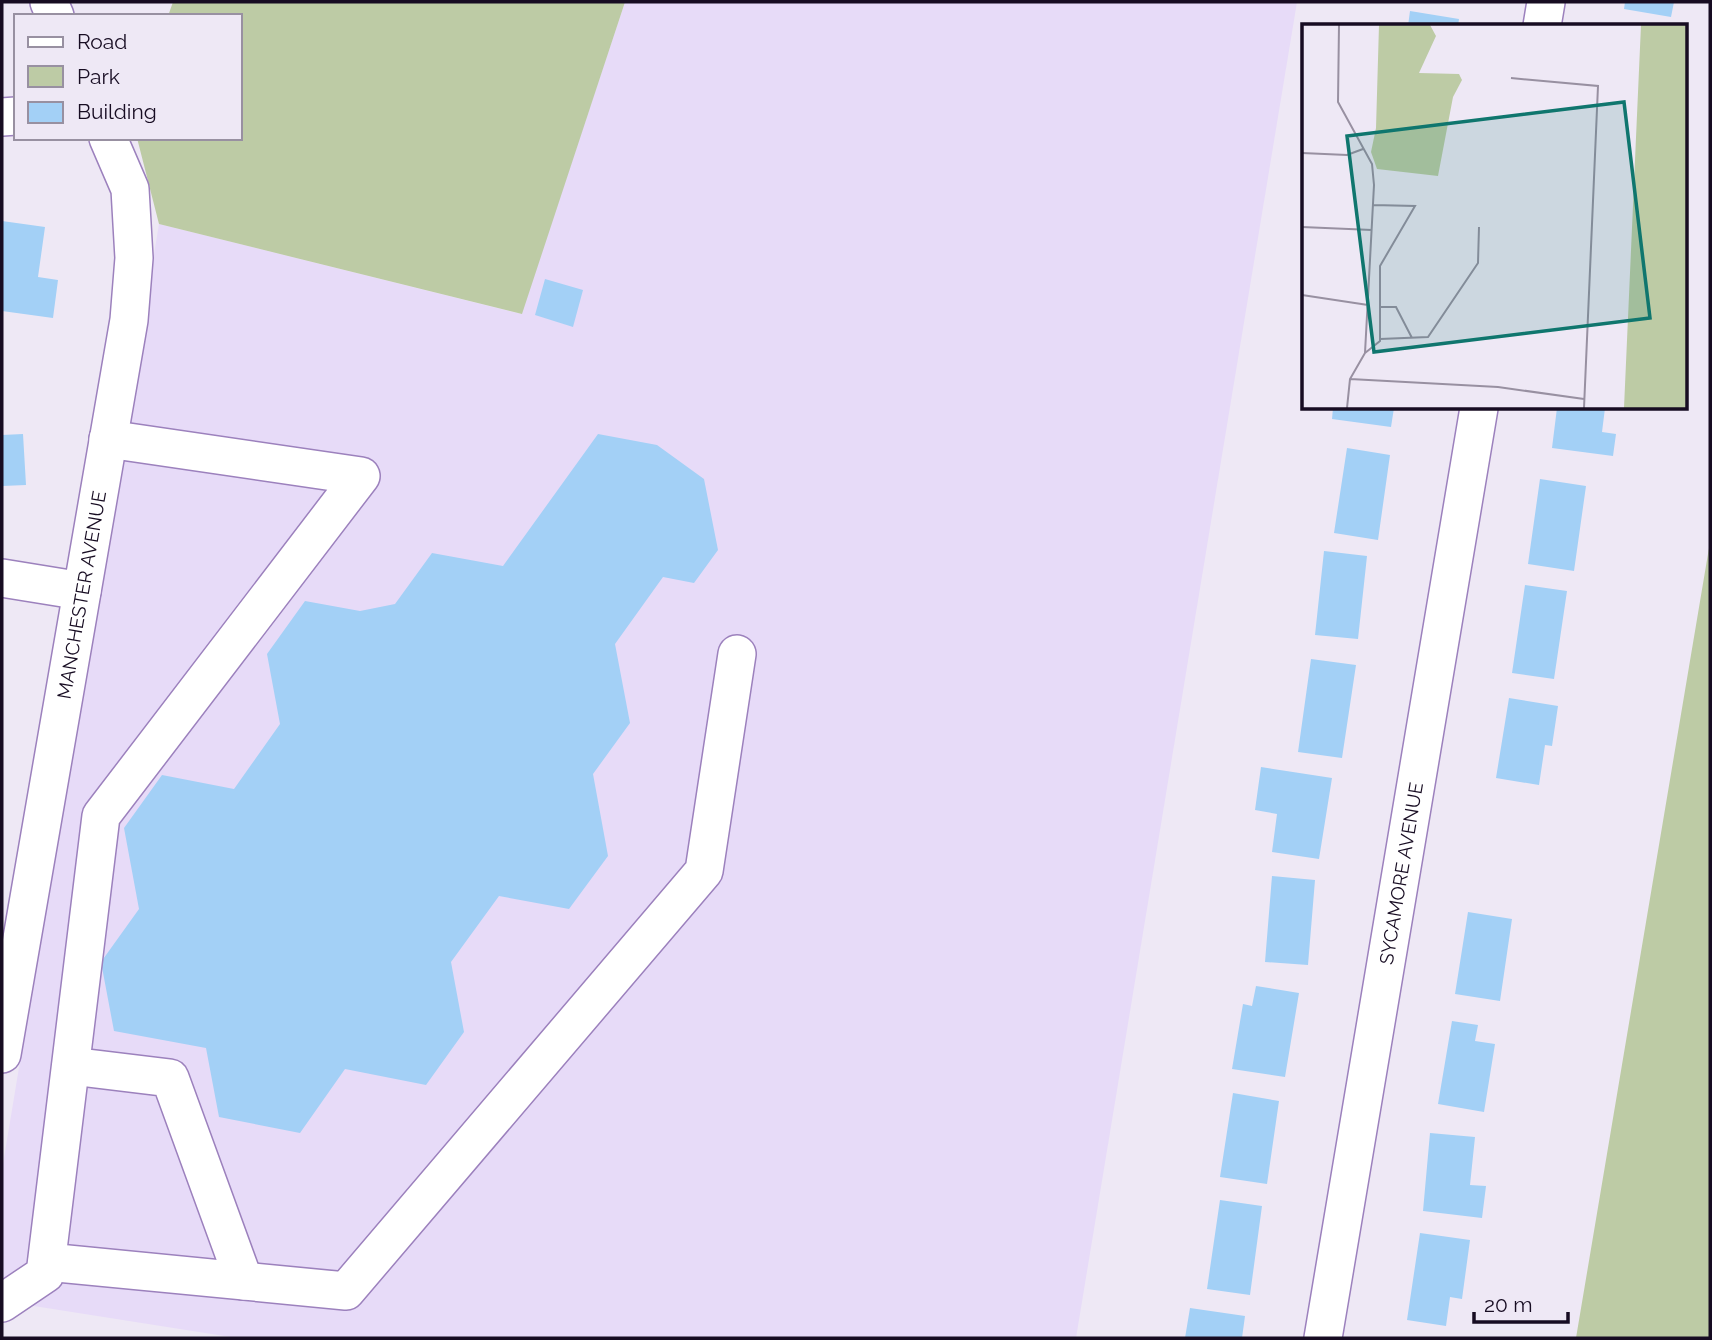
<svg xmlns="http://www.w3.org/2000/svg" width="1712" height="1340" font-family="Raleway,sans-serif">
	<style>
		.built { fill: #e7dbf8 }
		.green { fill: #bdcba5 }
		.building { fill: #a3d0f6 }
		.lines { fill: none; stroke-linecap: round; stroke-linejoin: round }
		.minor-casing { stroke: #9c81bd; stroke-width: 40 }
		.minor { stroke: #fff; stroke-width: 37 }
		.labels { text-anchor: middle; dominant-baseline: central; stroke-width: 7; stroke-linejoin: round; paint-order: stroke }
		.street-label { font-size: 19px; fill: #170c22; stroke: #eee8f5 }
		.inset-road { fill: none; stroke: #9890a1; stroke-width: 2 }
		.view { fill: #0f766e; fill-opacity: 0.15; stroke: #0f766e; stroke-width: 3.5 }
		.inset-edge { fill: none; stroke: #170c22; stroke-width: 3.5 }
	</style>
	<rect width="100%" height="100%" fill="#eee8f5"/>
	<path class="built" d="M 625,2 L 1297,2 L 1076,1338 L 237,1338 L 2,1301 L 2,1170 L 159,224 L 521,314 Z"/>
	<path class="green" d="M 173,2 L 625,2 L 522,314 L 159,224 L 137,138 L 240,138 L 240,16 L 168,16 Z
		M 1710,542 L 1710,1338 L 1576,1338 Z"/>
	<path class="building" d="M 1625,2 L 1674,2 L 1671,17 L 1624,9 Z
		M 1410,11 L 1459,19 L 1458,26 L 1408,26 Z
		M 2,221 L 45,227 L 38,277 L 58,280 L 53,318 L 2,311 Z
		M 545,279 L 583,290 L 573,327 L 535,315 Z
		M 1333,408 L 1394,408 L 1391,427 L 1332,419 Z
		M 1557,408 L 1605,408 L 1602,432 L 1616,434 L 1613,456 L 1552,448 Z
		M 23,434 L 26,485 L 2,486 L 2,435 Z
		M 598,434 L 657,445 L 704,479 L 718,550 L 694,583 L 663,577 L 615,644 L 630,723 L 593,774 L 608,856 L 569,909 L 499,896 L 451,962 L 464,1032 L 426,1085 L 345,1069 L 300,1133 L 219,1117 L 206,1048 L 114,1031 L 101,962 L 139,909 L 124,828 L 162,775 L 234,789 L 280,724 L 267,654 L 305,601 L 360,611 L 395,604 L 432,553 L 503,566 Z
		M 1347,448 L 1390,455 L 1378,540 L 1334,533 Z
		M 1540,479 L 1586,486 L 1574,571 L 1528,564 Z
		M 1324,551 L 1367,556 L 1358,639 L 1315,635 Z
		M 1525,585 L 1567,591 L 1554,679 L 1512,673 Z
		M 1311,659 L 1356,665 L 1342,758 L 1298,752 Z
		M 1509,698 L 1558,706 L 1552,746 L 1545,745 L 1539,785 L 1496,778 Z
		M 1261,767 L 1332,778 L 1319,859 L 1272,852 L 1277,814 L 1255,810 Z
		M 1272,876 L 1315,880 L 1308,965 L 1265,962 Z
		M 1468,912 L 1512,919 L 1500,1001 L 1455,994 Z
		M 1256,986 L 1299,993 L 1285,1077 L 1232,1069 L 1243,1004 L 1252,1006 Z
		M 1452,1021 L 1478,1025 L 1475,1041 L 1495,1044 L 1484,1112 L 1438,1104 Z
		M 1233,1093 L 1279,1101 L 1267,1184 L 1220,1177 Z
		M 1430,1133 L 1475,1137 L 1470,1185 L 1486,1186 L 1482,1218 L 1423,1211 Z
		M 1220,1200 L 1262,1206 L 1250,1295 L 1207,1289 Z
		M 1420,1233 L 1470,1240 L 1462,1299 L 1450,1297 L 1446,1326 L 1407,1320 Z
		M 1190,1308 L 1245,1316 L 1242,1338 L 1185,1338 Z"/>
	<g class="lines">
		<g class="minor-casing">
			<g id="minor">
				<path d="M 49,2 L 55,16"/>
				<path d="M 1542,26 L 1546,2"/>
				<path d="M 2,117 L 16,116"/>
				<path d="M 2,578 L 82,591"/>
				<path id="s1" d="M 2,1054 L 129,320 L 134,258 L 130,189 L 108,138"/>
				<path d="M 71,1066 L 170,1078 L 244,1281"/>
				<path d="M 47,1262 L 346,1291 L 704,871 L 737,654"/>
				<path d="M 2,1303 L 45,1274 L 101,816 L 361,476 L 108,439"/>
				<path id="s2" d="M 1323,1338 L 1479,408"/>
			</g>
		</g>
		<use href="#minor" class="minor"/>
	</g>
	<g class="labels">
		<g class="street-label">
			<text stroke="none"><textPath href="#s1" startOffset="466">MANCHESTER AVENUE</textPath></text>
			<text stroke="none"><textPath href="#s2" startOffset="471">SYCAMORE AVENUE</textPath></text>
		</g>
	</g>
	<g transform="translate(1302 24)">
		<rect width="385" height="385" fill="#eee8f5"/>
		<path d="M 77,1 L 128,1 L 134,12 L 117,49 L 157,50 L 160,56 L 151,73 L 136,152 L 75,145 L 69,128 L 74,104 ZM 339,1 L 385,1 L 385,384 L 322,384 Z" fill="#bdcba5"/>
		<path class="inset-road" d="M 37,1 L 36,78 L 70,140 L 72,161 L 63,329 L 48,355 L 45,384M 209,54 L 296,62 L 282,384M 0,129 L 45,131 L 61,125M 0,203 L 70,206M 0,271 L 66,281M 78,283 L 94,283 L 110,314M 78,315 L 126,313 L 176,239 L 177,203M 63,329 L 78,317 L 78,242 L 113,182 L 71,181M 48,355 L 196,363 L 282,375"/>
		<path class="view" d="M 322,78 L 348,294 L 72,328 L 45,112 Z"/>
		<rect width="385" height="385" class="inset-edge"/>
	</g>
	<rect width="1712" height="1340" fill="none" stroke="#170c22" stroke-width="7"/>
	<rect x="14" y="14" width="228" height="126" fill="#eee8f5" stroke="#9890a1" stroke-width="2"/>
	<rect x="28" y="37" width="35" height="10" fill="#ffffff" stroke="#9890a1" stroke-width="2"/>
	<text x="77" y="49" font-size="21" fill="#170c22">Road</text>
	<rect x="28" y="66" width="35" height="21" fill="#bdcba5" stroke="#9890a1" stroke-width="2"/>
	<text x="77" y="84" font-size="21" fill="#170c22">Park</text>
	<rect x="28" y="102" width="35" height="21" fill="#a3d0f6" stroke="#9890a1" stroke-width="2"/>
	<text x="77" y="119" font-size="21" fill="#170c22">Building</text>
	<path d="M1474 1312v10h94v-10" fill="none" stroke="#170c22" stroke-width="3.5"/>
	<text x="1484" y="1312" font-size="21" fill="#170c22" stroke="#eee8f5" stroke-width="5" paint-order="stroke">20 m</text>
</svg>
